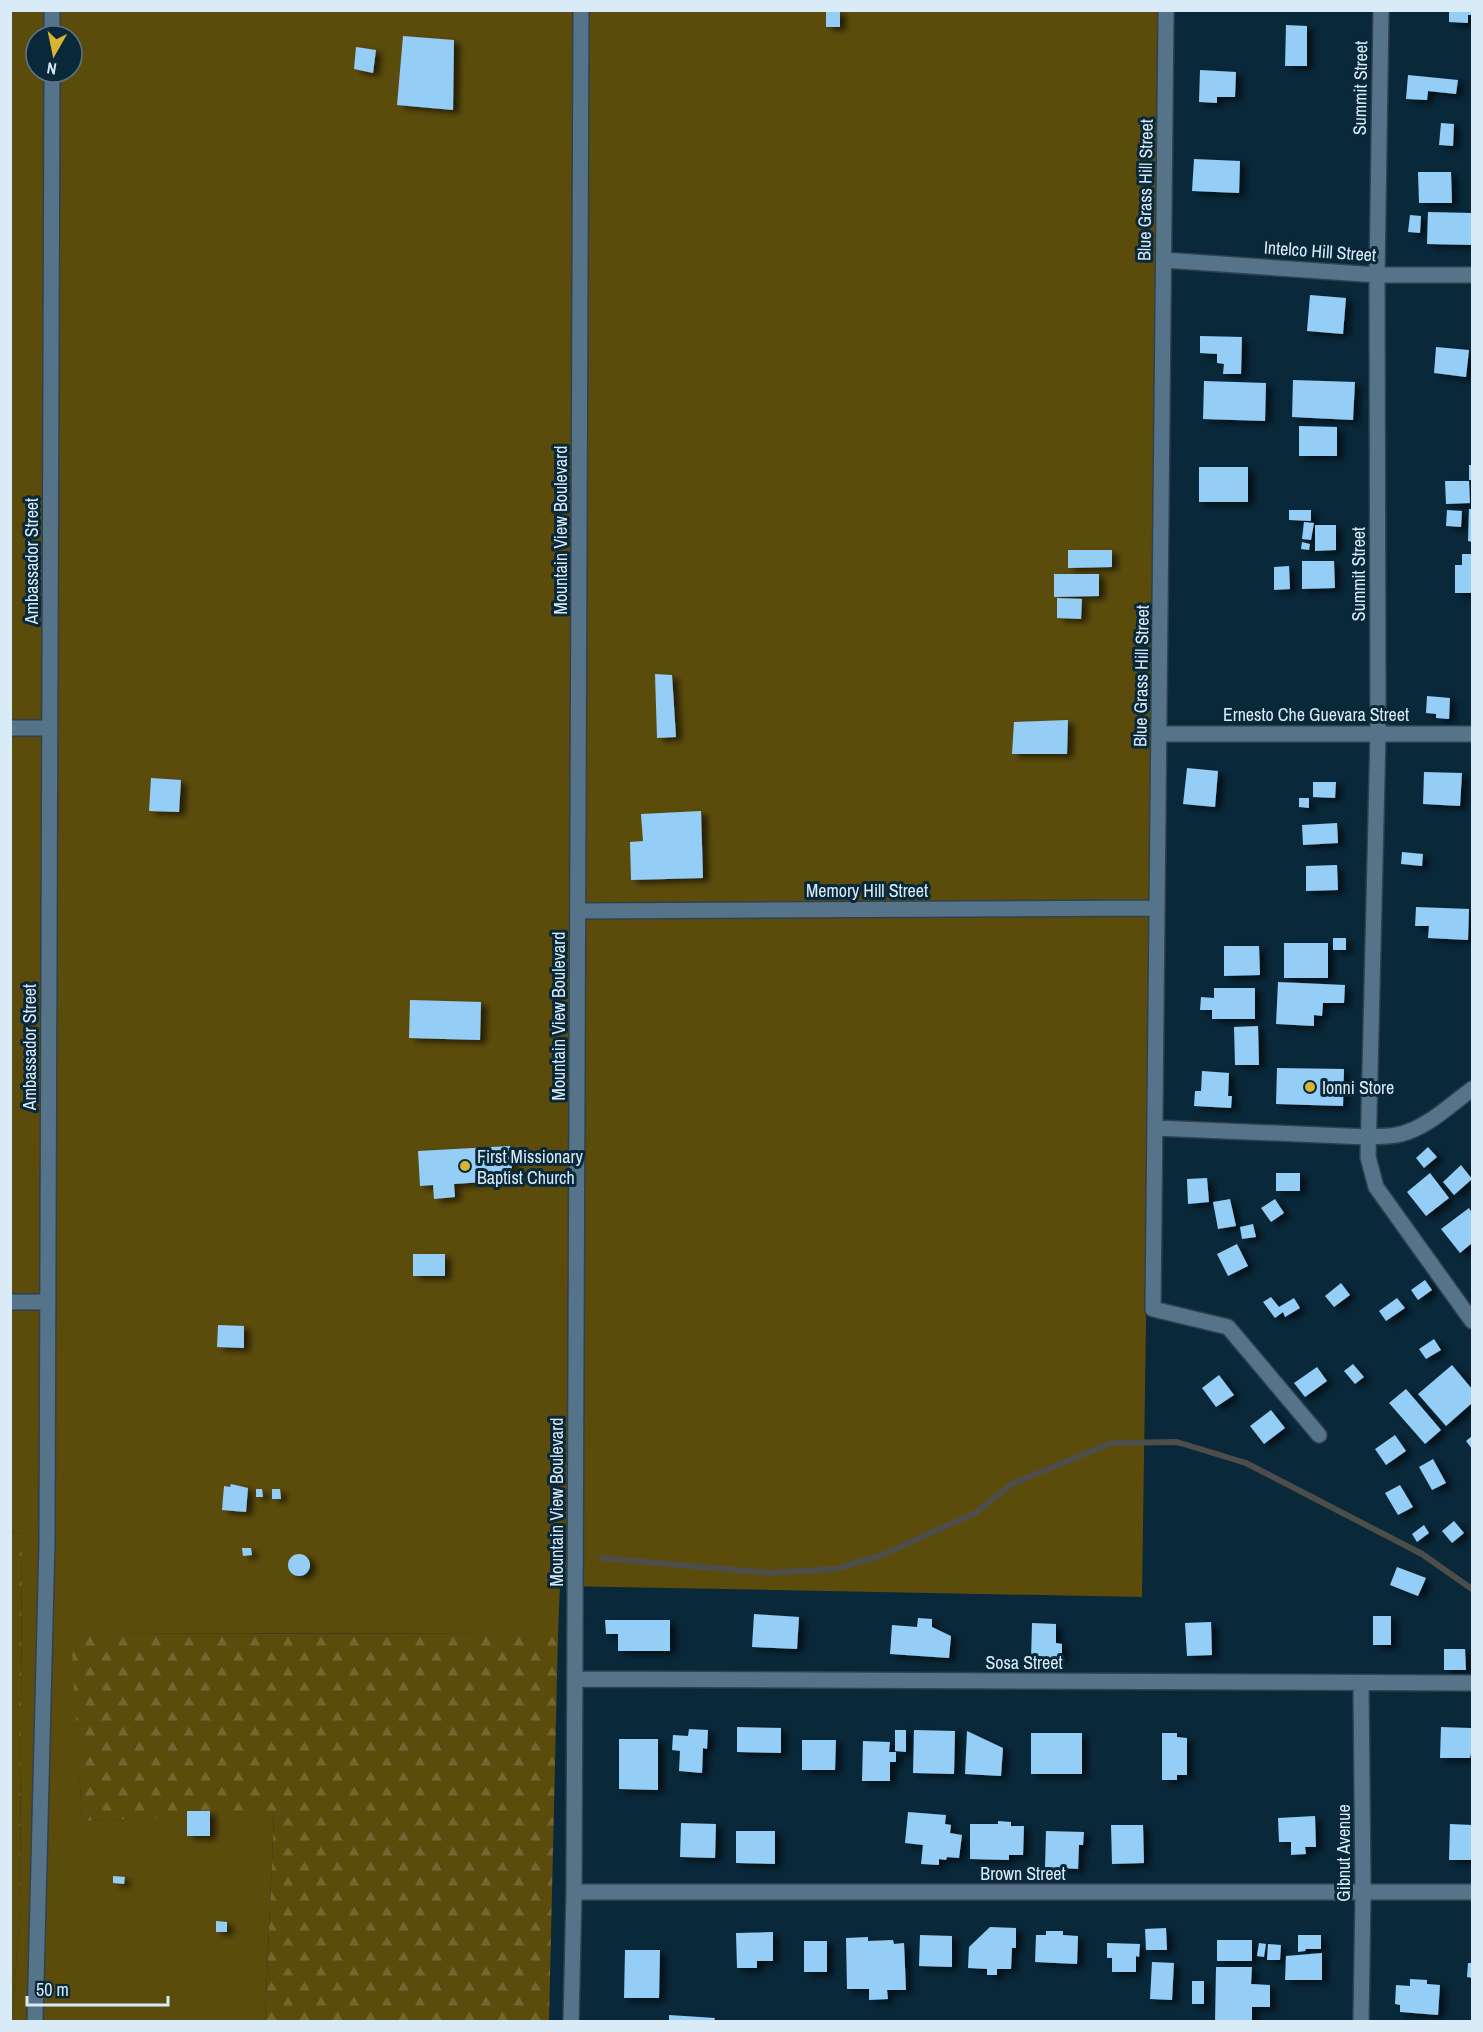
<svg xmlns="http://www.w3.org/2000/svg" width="1483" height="2032" font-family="'Archivo Narrow',sans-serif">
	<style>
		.grass { fill: #5c4c0c; fill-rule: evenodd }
		.forest { fill: url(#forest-firs) }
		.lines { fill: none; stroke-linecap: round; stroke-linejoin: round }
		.stream { stroke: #4d4d4a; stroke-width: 6 }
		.building { fill: #94cdf5; filter: url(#shadow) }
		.minor-casing { stroke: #30404d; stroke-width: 18 }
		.tertiary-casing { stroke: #30404d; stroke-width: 18 }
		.minor { stroke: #557389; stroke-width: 15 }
		.tertiary { stroke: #557389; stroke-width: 15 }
		.poi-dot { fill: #d7b534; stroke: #09283a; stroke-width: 2 }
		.labels { text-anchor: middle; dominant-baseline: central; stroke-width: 6; stroke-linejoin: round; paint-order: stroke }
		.street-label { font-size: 18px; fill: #daebf8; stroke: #09283a }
		.poi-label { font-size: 18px; fill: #daebf8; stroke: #09283a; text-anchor: start }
	</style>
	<defs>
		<pattern id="forest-firs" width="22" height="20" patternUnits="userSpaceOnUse" patternTransform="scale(1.5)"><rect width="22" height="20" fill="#5c4c0c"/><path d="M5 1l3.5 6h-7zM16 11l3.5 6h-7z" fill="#736630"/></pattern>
		<filter id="shadow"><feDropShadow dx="6" dy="3.5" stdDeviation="3" flood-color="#0009"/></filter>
	</defs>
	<rect width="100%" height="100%" fill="#09283a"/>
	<path class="grass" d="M 11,11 L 1165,11 L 1142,1597 L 560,1586 L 558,1634 L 72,1633 L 82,1821 L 274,1813 L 265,2021 L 12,2021 L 20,1909 L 22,1534 L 11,1532 ZM 36,36 L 72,36 L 72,72 L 36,72 Z"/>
	<path class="forest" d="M 11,1532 L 22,1534 L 20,1909 L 12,2022 Z
		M 71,1633 L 558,1634 L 549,2021 L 265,2021 L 274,1814 L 82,1821 Z"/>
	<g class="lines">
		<path class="stream" d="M 602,1558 L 770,1573 L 835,1569 L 880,1556 L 975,1513 L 1012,1484 L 1111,1443 L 1177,1442 L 1246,1463 L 1422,1554 L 1472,1589"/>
	</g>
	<path class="building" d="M 1449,10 L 1472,10 L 1472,15 L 1468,15 L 1468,23 L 1449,22 Z
		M 826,11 L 840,11 L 840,27 L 826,27 Z
		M 1286,25 L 1307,26 L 1307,66 L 1285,66 Z
		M 403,36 L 454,40 L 453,110 L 397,105 Z
		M 356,47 L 376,50 L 373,73 L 354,69 Z
		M 1200,70 L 1236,72 L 1235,97 L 1217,97 L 1217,103 L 1199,102 Z
		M 1408,75 L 1458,80 L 1456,94 L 1428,91 L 1427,100 L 1406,99 Z
		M 1441,123 L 1454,124 L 1453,146 L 1439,145 Z
		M 1194,159 L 1240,161 L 1239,193 L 1192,191 Z
		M 1418,172 L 1451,172 L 1452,203 L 1419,203 Z
		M 1428,212 L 1472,213 L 1472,245 L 1427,244 Z
		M 1410,215 L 1421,216 L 1420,233 L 1408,232 Z
		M 1310,295 L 1346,298 L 1343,334 L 1307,331 Z
		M 1200,336 L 1242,337 L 1241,374 L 1223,374 L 1224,364 L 1217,363 L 1217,354 L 1200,353 Z
		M 1436,347 L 1469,350 L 1466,377 L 1434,373 Z
		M 1293,380 L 1355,382 L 1353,420 L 1292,417 Z
		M 1204,381 L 1266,383 L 1265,421 L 1203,419 Z
		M 1299,426 L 1337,427 L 1337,456 L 1299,456 Z
		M 1469,465 L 1472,465 L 1472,480 L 1469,480 Z
		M 1199,467 L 1248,467 L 1248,502 L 1199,502 Z
		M 1445,481 L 1469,481 L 1470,503 L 1446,504 Z
		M 1469,509 L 1472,509 L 1472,542 L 1468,541 Z
		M 1289,510 L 1311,510 L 1311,521 L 1289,520 Z
		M 1447,510 L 1462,511 L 1461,527 L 1446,526 Z
		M 1304,522 L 1314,523 L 1311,540 L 1302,539 Z
		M 1315,525 L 1336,525 L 1336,550 L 1315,551 Z
		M 1302,542 L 1310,544 L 1309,550 L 1301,549 Z
		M 1068,550 L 1112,550 L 1112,567 L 1068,568 Z
		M 1462,554 L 1472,554 L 1472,593 L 1455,593 L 1455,565 L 1462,565 Z
		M 1302,561 L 1334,561 L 1335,588 L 1302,589 Z
		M 1289,566 L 1290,589 L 1274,590 L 1274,567 Z
		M 1054,574 L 1099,574 L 1099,596 L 1054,597 Z
		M 1057,598 L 1082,599 L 1081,619 L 1057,618 Z
		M 655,674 L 672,675 L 676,737 L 657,738 Z
		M 1427,696 L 1450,698 L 1449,719 L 1436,718 L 1436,714 L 1426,713 Z
		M 1068,720 L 1067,754 L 1012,754 L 1014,722 Z
		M 1187,768 L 1218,771 L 1215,807 L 1183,804 Z
		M 1424,772 L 1462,773 L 1460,806 L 1423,804 Z
		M 151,778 L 181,780 L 179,812 L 149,811 Z
		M 1313,782 L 1336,782 L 1335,798 L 1313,797 Z
		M 1299,798 L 1309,798 L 1309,808 L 1299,807 Z
		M 701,811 L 703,878 L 631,880 L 630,842 L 643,841 L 641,814 Z
		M 1337,823 L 1338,843 L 1303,845 L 1302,825 Z
		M 1402,852 L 1423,854 L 1422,866 L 1401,864 Z
		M 1337,865 L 1338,890 L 1306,891 L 1306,866 Z
		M 1416,907 L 1469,909 L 1468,940 L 1428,938 L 1429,926 L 1415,926 Z
		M 1333,938 L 1346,938 L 1346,950 L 1333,950 Z
		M 1284,943 L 1328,943 L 1328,978 L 1284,978 Z
		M 1224,946 L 1259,946 L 1260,975 L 1224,976 Z
		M 1278,982 L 1345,985 L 1344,1003 L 1323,1003 L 1322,1016 L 1314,1015 L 1314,1026 L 1276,1024 Z
		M 1214,988 L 1255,988 L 1255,1019 L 1212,1019 L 1212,1010 L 1200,1010 L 1201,997 L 1214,998 Z
		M 410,1000 L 481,1002 L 480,1040 L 409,1038 Z
		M 1258,1026 L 1259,1065 L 1235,1065 L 1234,1027 Z
		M 1277,1068 L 1344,1069 L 1343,1106 L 1276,1104 Z
		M 1202,1071 L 1229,1073 L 1228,1096 L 1232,1096 L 1231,1108 L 1194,1106 L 1195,1091 L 1201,1091 Z
		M 510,1146 L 513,1180 L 454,1184 L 455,1197 L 434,1199 L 433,1185 L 420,1186 L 418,1151 Z
		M 1428,1147 L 1437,1157 L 1424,1168 L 1416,1158 Z
		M 1461,1165 L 1472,1179 L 1454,1195 L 1443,1182 Z
		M 1276,1173 L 1300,1173 L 1300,1191 L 1276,1191 Z
		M 1430,1173 L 1449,1198 L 1426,1216 L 1407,1192 Z
		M 1207,1178 L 1209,1202 L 1188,1204 L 1187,1179 Z
		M 1230,1199 L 1236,1226 L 1218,1229 L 1213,1202 Z
		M 1275,1199 L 1284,1213 L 1271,1222 L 1261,1208 Z
		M 1469,1208 L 1472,1213 L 1472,1243 L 1460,1253 L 1441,1229 Z
		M 1253,1224 L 1256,1237 L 1242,1239 L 1240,1227 Z
		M 1237,1244 L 1248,1266 L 1228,1276 L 1217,1254 Z
		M 413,1254 L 445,1254 L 445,1276 L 413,1276 Z
		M 1425,1280 L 1432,1290 L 1418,1300 L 1411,1290 Z
		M 1341,1283 L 1350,1295 L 1334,1307 L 1325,1296 Z
		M 1271,1297 L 1279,1307 L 1294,1298 L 1300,1308 L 1285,1317 L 1283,1312 L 1275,1318 L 1263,1302 Z
		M 1397,1298 L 1405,1308 L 1386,1321 L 1379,1311 Z
		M 218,1325 L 244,1326 L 244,1348 L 217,1347 Z
		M 1434,1339 L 1441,1350 L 1426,1359 L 1419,1349 Z
		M 1353,1364 L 1364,1377 L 1355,1384 L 1344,1371 Z
		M 1452,1365 L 1472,1389 L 1472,1403 L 1446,1426 L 1418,1394 Z
		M 1317,1367 L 1327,1381 L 1305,1397 L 1294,1383 Z
		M 1219,1375 L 1234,1395 L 1216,1407 L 1202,1388 Z
		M 1406,1389 L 1441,1430 L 1425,1444 L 1389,1403 Z
		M 1271,1410 L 1285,1428 L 1264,1444 L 1250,1426 Z
		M 1395,1435 L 1406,1451 L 1386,1465 L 1375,1449 Z
		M 1472,1436 L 1472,1449 L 1466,1441 Z
		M 1433,1459 L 1446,1483 L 1432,1490 L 1419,1467 Z
		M 231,1484 L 248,1488 L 246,1512 L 222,1510 L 224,1486 L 230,1487 Z
		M 1400,1485 L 1413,1507 L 1398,1515 L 1385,1493 Z
		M 256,1489 L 262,1489 L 263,1497 L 256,1497 Z
		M 272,1489 L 280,1489 L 281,1499 L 272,1499 Z
		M 1454,1521 L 1464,1533 L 1452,1543 L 1442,1531 Z
		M 1424,1525 L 1429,1533 L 1417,1542 L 1412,1534 Z
		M 242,1548 L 251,1548 L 252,1555 L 243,1556 Z
		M288 1565a11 11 0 1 1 22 0a11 11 0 1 1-22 0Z
		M 1397,1567 L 1426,1578 L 1418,1596 L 1390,1585 Z
		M 754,1614 L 799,1617 L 797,1649 L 752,1647 Z
		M 1373,1616 L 1391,1616 L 1391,1645 L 1373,1645 Z
		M 918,1618 L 932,1619 L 932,1627 L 951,1636 L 949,1658 L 890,1654 L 892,1625 L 917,1627 Z
		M 605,1620 L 670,1620 L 670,1651 L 618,1651 L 618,1634 L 606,1634 Z
		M 1211,1622 L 1212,1655 L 1187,1656 L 1185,1623 Z
		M 1032,1623 L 1056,1624 L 1056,1643 L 1062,1644 L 1062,1659 L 1031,1659 Z
		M 1444,1649 L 1465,1649 L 1466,1670 L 1444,1670 Z
		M 737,1727 L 781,1728 L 781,1753 L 737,1752 Z
		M 1441,1727 L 1471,1728 L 1472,1753 L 1471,1753 L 1470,1758 L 1440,1758 Z
		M 689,1729 L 708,1730 L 707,1749 L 703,1748 L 702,1773 L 679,1771 L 680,1751 L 672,1750 L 673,1735 L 688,1736 Z
		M 895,1730 L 906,1730 L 906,1752 L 895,1751 Z
		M 914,1730 L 955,1731 L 954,1774 L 913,1773 Z
		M 967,1731 L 1003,1748 L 1001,1776 L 965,1774 Z
		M 1031,1733 L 1082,1733 L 1082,1774 L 1031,1774 Z
		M 1162,1733 L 1177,1733 L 1177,1737 L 1187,1738 L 1187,1775 L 1177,1775 L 1177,1780 L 1162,1780 Z
		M 619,1739 L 658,1739 L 658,1790 L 619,1789 Z
		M 802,1740 L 836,1740 L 835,1770 L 802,1770 Z
		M 863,1741 L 890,1742 L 889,1752 L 896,1752 L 896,1762 L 890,1762 L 890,1781 L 862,1781 Z
		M 187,1811 L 210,1811 L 210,1836 L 187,1836 Z
		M 908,1812 L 946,1815 L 945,1824 L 951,1825 L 950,1833 L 962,1835 L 959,1858 L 947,1857 L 946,1860 L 939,1859 L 939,1865 L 921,1864 L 923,1845 L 905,1843 Z
		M 1315,1816 L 1316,1847 L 1305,1847 L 1306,1854 L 1291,1855 L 1291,1842 L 1279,1842 L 1278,1818 Z
		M 998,1821 L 1011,1822 L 1011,1826 L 1024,1826 L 1023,1855 L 1009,1855 L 1009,1860 L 970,1859 L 970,1824 L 998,1824 Z
		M 681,1823 L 716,1824 L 715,1858 L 680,1857 Z
		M 1450,1824 L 1472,1825 L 1472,1860 L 1449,1860 Z
		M 1111,1825 L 1143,1825 L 1144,1863 L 1112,1864 Z
		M 736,1831 L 775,1831 L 775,1864 L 736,1863 Z
		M 1046,1831 L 1084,1832 L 1083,1845 L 1079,1845 L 1078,1869 L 1045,1867 Z
		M 113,1876 L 125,1877 L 124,1884 L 113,1883 Z
		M 216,1921 L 227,1922 L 227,1932 L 216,1932 Z
		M 990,1927 L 1016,1928 L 1016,1948 L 1012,1948 L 1011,1969 L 997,1969 L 997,1975 L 987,1975 L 987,1969 L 968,1968 L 969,1947 Z
		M 1166,1928 L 1167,1950 L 1146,1950 L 1145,1929 Z
		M 1046,1931 L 1063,1931 L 1063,1935 L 1078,1936 L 1077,1964 L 1035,1962 L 1036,1935 L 1046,1935 Z
		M 773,1932 L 773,1961 L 757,1961 L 757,1968 L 737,1968 L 736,1933 Z
		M 920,1935 L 952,1936 L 952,1967 L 919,1966 Z
		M 1298,1935 L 1321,1935 L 1321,1949 L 1306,1949 L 1305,1951 L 1298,1952 Z
		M 868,1937 L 868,1941 L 893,1940 L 894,1944 L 904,1943 L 906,1990 L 887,1990 L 888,1999 L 869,2000 L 869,1989 L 847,1989 L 846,1938 Z
		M 1217,1940 L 1252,1940 L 1252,1961 L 1217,1961 Z
		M 804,1941 L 827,1941 L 827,1972 L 804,1972 Z
		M 1107,1943 L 1140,1944 L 1139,1957 L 1136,1956 L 1136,1972 L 1112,1972 L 1112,1958 L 1107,1958 Z
		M 1259,1943 L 1266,1944 L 1264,1957 L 1257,1956 Z
		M 1268,1944 L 1281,1945 L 1280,1960 L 1267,1960 Z
		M 625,1950 L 660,1950 L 659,1998 L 624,1998 Z
		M 1322,1953 L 1322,1980 L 1285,1980 L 1286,1956 Z
		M 1152,1962 L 1174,1963 L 1172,2000 L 1150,1999 Z
		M 1468,1963 L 1472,1963 L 1472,1978 L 1467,1977 Z
		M 1216,1967 L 1252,1967 L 1251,1984 L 1270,1985 L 1270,2007 L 1252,2007 L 1252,2022 L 1215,2022 Z
		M 1410,1979 L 1427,1980 L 1427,1984 L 1440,1985 L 1438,2015 L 1400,2012 L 1400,2005 L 1395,2004 L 1396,1985 L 1410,1986 Z
		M 1192,1981 L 1204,1981 L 1204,2004 L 1192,2004 Z
		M 669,2015 L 715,2018 L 714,2022 L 669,2022 Z"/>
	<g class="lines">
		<g class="minor-casing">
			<path id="minor" d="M 581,10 L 574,1892 L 1472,1892
				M 1166,10 L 1153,1309 L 1228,1327 L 1319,1435
				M 1381,10 L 1377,275 L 1378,734 L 1368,1157 L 1376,1187 L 1472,1321
				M 52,36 L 52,10
				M 1164,260 L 1377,275 L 1472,275
				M 10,728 L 49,728
				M 1160,734 L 1472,734
				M 578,911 L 1157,908
				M 1155,1128 L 1368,1137 C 1379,1136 1390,1137 1401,1134 C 1428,1127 1450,1105 1472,1089
				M 10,1302 L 48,1302
				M 575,1679 L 1472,1683
				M 1361,1683 L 1363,1893 L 1361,2022
				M 35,2022 L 47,1542 L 52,72"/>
		</g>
		<g class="tertiary-casing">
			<path id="tertiary" d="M 571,2022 L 574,1892"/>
		</g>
		<use href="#minor" class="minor"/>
		<use href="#tertiary" class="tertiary"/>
	</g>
	<g class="poi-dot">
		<circle cx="1310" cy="1087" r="6"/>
		<circle cx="465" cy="1166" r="6"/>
	</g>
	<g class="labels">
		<g class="street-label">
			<text transform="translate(1360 88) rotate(-89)">Summit Street</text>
			<text transform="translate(1145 190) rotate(-89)">Blue Grass Hill Street</text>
			<text transform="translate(1320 251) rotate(4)">Intelco Hill Street</text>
			<text transform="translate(560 530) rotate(-90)">Mountain View Boulevard</text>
			<text transform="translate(31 561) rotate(-90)">Ambassador Street</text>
			<text transform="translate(1358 574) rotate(-90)">Summit Street</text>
			<text transform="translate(1141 676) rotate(-89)">Blue Grass Hill Street</text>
			<text x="1316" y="714">Ernesto Che Guevara Street</text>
			<text x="867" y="890">Memory Hill Street</text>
			<text transform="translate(558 1016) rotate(-90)">Mountain View Boulevard</text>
			<text transform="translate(29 1047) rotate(-90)">Ambassador Street</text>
			<text transform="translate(556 1502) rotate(-90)">Mountain View Boulevard</text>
			<text x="1024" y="1662">Sosa Street</text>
			<text transform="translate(1343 1853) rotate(-90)">Gibnut Avenue</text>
			<text x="1023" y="1873">Brown Street</text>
		</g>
		<g class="poi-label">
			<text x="1322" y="1087">Ionni Store</text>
			<text x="477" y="1156">First Missionary<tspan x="477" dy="21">Baptist Church</tspan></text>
		</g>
	</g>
	<rect width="1483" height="2032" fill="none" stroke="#daebf8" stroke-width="24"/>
	<g transform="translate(54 54) rotate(189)"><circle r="28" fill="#09283a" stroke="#5d7686" stroke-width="1.5"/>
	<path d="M0-4.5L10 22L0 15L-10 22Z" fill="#d7b534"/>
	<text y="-9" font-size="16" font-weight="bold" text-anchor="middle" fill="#daebf8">N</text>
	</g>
	<path d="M27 1996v9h141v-9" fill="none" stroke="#daebf8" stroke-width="3"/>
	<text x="36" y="1996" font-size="18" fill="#daebf8" stroke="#09283a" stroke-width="4.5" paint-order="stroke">50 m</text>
</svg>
